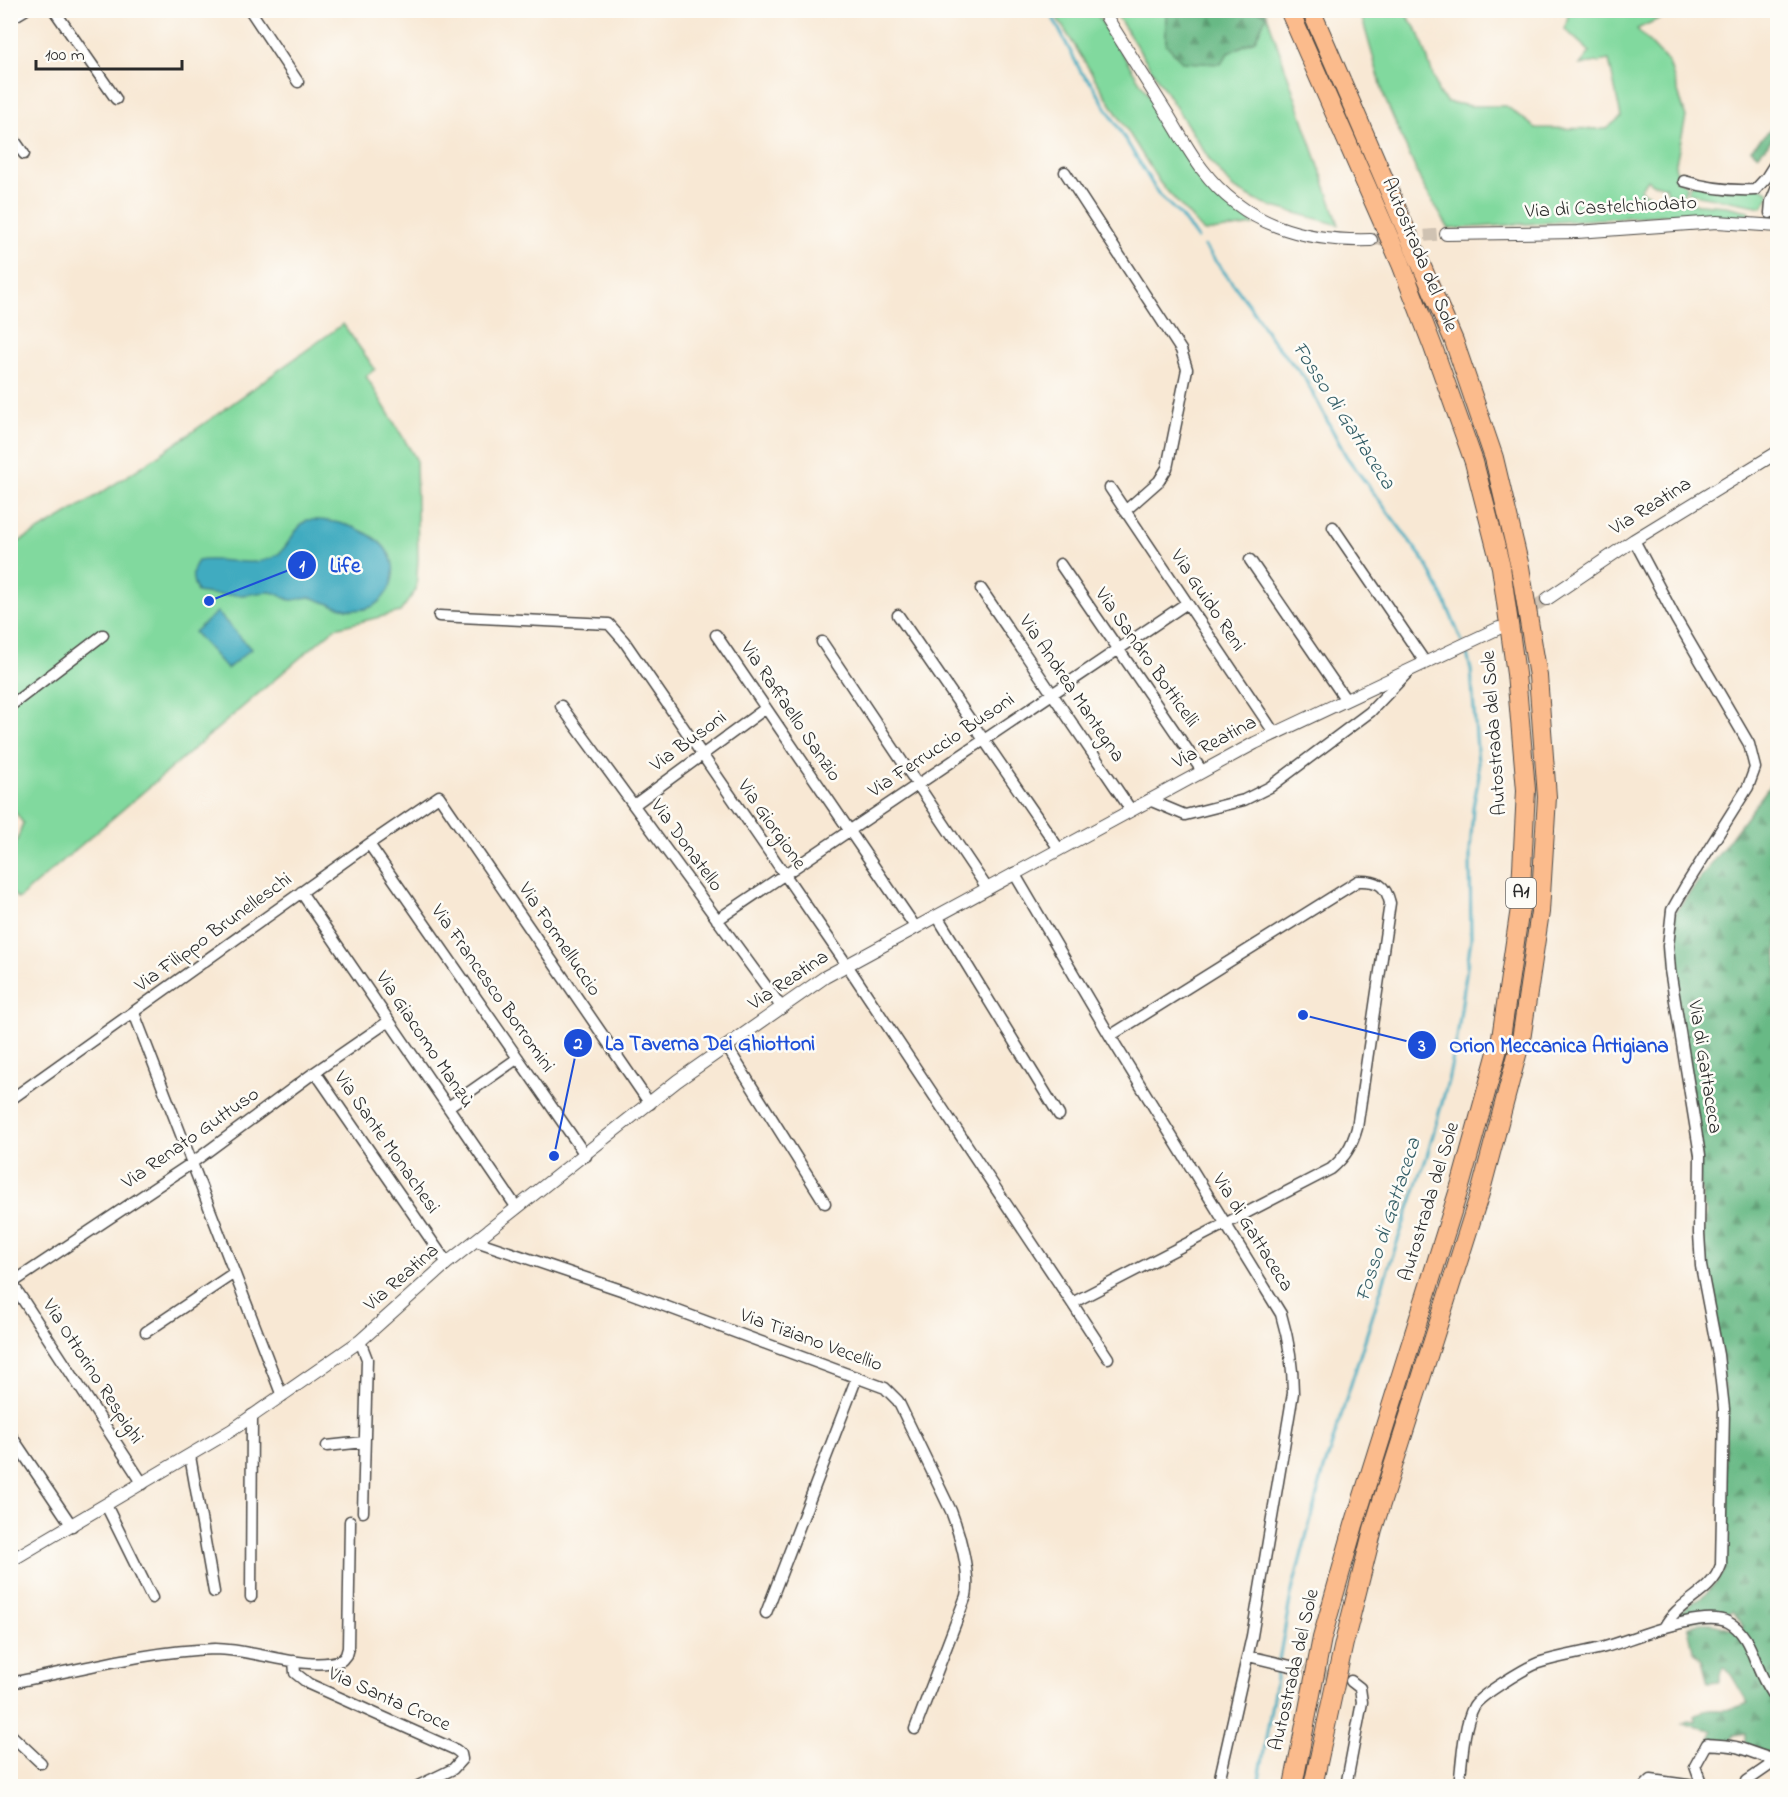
<svg xmlns="http://www.w3.org/2000/svg" width="1788" height="1797" font-family="'Indie Flower',sans-serif">
	<style>
		.grass { fill: #81d99e; stroke: #568264; stroke-width: 1.5 }
		.forest { fill: url(#forest-firs); stroke: #4a7258; stroke-width: 1.5 }
		.water { fill: #41abc0; stroke: #366b76; stroke-width: 1.5 }
		.lines { fill: none; stroke-linecap: round; stroke-linejoin: round }
		.stream { stroke: #41abc0; stroke-width: 3 }
		.minor-tunnel { stroke: #cfc2b2; stroke-width: 10; stroke-dasharray: 10 5; stroke-linecap: butt }
		.tertiary-tunnel { stroke: #cfc2b2; stroke-width: 12; stroke-dasharray: 12 6; stroke-linecap: butt }
		.minor-casing { stroke: #4a4744; stroke-width: 13 }
		.tertiary-casing { stroke: #4a4744; stroke-width: 14 }
		.motorway-casing { stroke: #4a4744; stroke-width: 20 }
		.minor { stroke: #fff; stroke-width: 10 }
		.tertiary { stroke: #fff; stroke-width: 12 }
		.motorway { stroke: #fbbb8c; stroke-width: 18 }
		.labels { text-anchor: middle; dominant-baseline: central; stroke-width: 5; stroke-linejoin: round; paint-order: stroke }
		.shield { fill: #fdfcf7; stroke: #6a6a68; stroke-width: 1.5 }
		.shield-label { font-size: 18px; font-weight: bold; fill: #2b2b2b }
		.street-label { font-size: 20px; fill: #2b2b2b; stroke: #fdfcf7 }
		.water-label { font-size: 21px; font-style: italic; fill: #345e67; stroke: #fdfcf7 }
		.leader { fill: none; stroke: #1d4ed8; stroke-width: 2 }
		.callout-dot { fill: #1d4ed8; stroke: #fdfcf7; stroke-width: 2 }
		.mark-label { font-size: 18px; text-anchor: middle; font-weight: bold; fill: #fff }
		.callout-label { font-size: 21px; text-anchor: middle; font-weight: bold; fill: #1d4ed8; stroke: #fdfcf7; stroke-width: 5; stroke-linejoin: round; paint-order: stroke }
	</style>
	<defs>
		<pattern id="forest-firs" width="22" height="20" patternUnits="userSpaceOnUse" patternTransform="scale(1.5)"><rect width="22" height="20" fill="#68b985"/><path d="M5 1l3.5 6h-7zM16 11l3.5 6h-7z" fill="#56976d"/></pattern>
	</defs>
	<rect width="100%" height="100%" fill="#fdfcf7"/>
	<filter id="ink" filterUnits="userSpaceOnUse"><feTurbulence type="fractalNoise" baseFrequency=".0167" numOctaves="2"/><feDisplacementMap in="SourceGraphic" scale="12" xChannelSelector="R" yChannelSelector="G"/><feConvolveMatrix kernelMatrix="1 2 1 2 8 2 1 2 1" color-interpolation-filters="sRGB"/></filter>
	<filter id="wash" filterUnits="userSpaceOnUse"><feTurbulence type="fractalNoise" baseFrequency=".008" numOctaves="4" result="noise"/><feDisplacementMap in="SourceGraphic" scale="24" xChannelSelector="R" yChannelSelector="G"/><feGaussianBlur stdDeviation="1.35" result="paint"/><feColorMatrix in="noise" values="0 0 0 0 0 0 0 0 0 0 0 0 0 0 0 0 0 1.4 0 .05"/><feComposite in="paint" operator="in"/></filter>
	<g filter="url(#wash)">
		<rect width="100%" height="100%" fill="#f8e8d4"/>
		<path class="grass" d="M 1053,11 L 1095,11 L 1210,192 L 1255,225 L 1204,232 L 1160,183 Z
			M 1114,11 L 1166,11 L 1166,44 L 1228,53 L 1255,40 L 1266,15 L 1257,11 L 1265,11 L 1267,15 L 1339,225 L 1263,204 L 1233,188 L 1211,162 Z
			M 1360,11 L 1404,11 L 1420,35 L 1439,94 L 1447,102 L 1471,106 L 1506,106 L 1536,128 L 1606,129 L 1621,117 L 1609,60 L 1580,65 L 1590,52 L 1565,29 L 1569,11 L 1666,11 L 1665,16 L 1637,29 L 1669,63 L 1686,117 L 1675,167 L 1679,177 L 1674,177 L 1687,186 L 1682,196 L 1668,193 L 1666,187 L 1652,183 L 1647,179 L 1640,190 L 1657,200 L 1670,196 L 1673,202 L 1726,206 L 1748,211 L 1749,214 L 1746,217 L 1661,215 L 1449,229 L 1422,184 L 1385,99 Z
			M 1728,180 L 1735,185 L 1741,183 L 1746,188 L 1757,185 L 1768,191 L 1769,197 L 1762,207 L 1687,193 L 1691,184 Z
			M 343,324 L 375,369 L 366,376 L 416,459 L 418,559 L 416,590 L 400,612 L 335,628 L 18,899 L 11,892 L 11,858 L 23,823 L 11,806 L 11,546 C 128,483 235,401 343,324 Z"/>
		<path class="forest" d="M 1166,11 L 1257,11 L 1267,15 L 1255,40 L 1228,53 L 1221,64 L 1182,62 L 1166,44 Z
			M 1777,123 L 1777,134 L 1758,155 L 1751,149 Z
			M 1777,776 L 1777,1756 L 1745,1746 L 1745,1733 L 1734,1735 L 1730,1743 L 1709,1741 L 1712,1730 L 1683,1724 L 1688,1721 L 1696,1722 L 1694,1716 C 1707,1708 1710,1710 1723,1710 C 1731,1710 1741,1706 1748,1703 L 1732,1676 L 1723,1667 L 1720,1675 L 1720,1682 L 1708,1683 L 1702,1660 L 1693,1650 L 1688,1627 C 1706,1618 1723,1625 1740,1633 L 1744,1627 L 1733,1611 L 1725,1616 L 1676,1623 L 1675,1615 L 1708,1592 L 1724,1571 L 1726,1408 L 1702,1244 L 1706,1211 L 1703,1204 L 1670,944 L 1676,911 Z"/>
		<path class="water" d="M 307,520 C 341,517 407,539 391,584 C 388,593 380,603 371,607 C 352,615 331,604 313,598 C 307,595 298,601 291,600 C 284,599 278,593 270,592 C 259,592 249,595 238,595 C 225,596 210,594 197,592 C 192,580 190,572 198,561 C 222,556 255,570 277,555 C 289,547 293,529 307,520 Z
			M 217,612 L 251,649 L 227,669 L 194,632 Z"/>
		<g class="lines">
			<path class="stream" d="M 1049,10 L 1081,72 L 1092,84 L 1159,195 L 1179,214 L 1197,238
				M 1204,246 L 1247,302 L 1273,341 L 1304,377 L 1346,456 L 1426,563 L 1445,601 L 1462,642
				M 1279,1660 L 1291,1595 L 1322,1476 L 1381,1289 L 1427,1156 L 1448,1081 L 1457,1038 L 1471,938 L 1470,853 L 1473,807 L 1479,776 L 1471,670 L 1467,654
				M 1258,1786 L 1278,1667"/>
		</g>
	</g>
	<g filter="url(#ink)">
		<g class="lines">
			<path class="minor-tunnel" d="M 1295,1667 L 1342,1678"/>
			<path class="tertiary-tunnel" d="M 1371,240 L 1446,234
				M 1503,625 L 1547,599"/>
			<g class="minor-casing">
				<path id="minor" d="M 54,10 L 116,99
					M 250,10 L 298,82
					M 10,19 L 25,10
					M 10,134 L 24,154
					M 1065,172 L 1181,350 L 1187,369 L 1167,468 L 1159,481 L 1125,511
					M 1684,181 C 1707,188 1731,191 1755,190 L 1766,178 L 1778,159
					M 1770,213 L 1771,202 L 1778,185
					M 1110,488 L 1275,734
					M 1333,527 L 1425,662
					M 1634,540 L 1676,619 L 1749,744 L 1755,768 L 1748,787 L 1685,887 L 1672,910 L 1668,946 L 1670,970 L 1700,1155 L 1699,1233 L 1701,1266 L 1718,1355 L 1724,1409 L 1721,1565 C 1711,1595 1678,1600 1664,1628
					M 1250,560 L 1346,700
					M 1060,564 L 1202,771
					M 981,589 L 1131,810
					M 898,615 L 1059,849
					M 439,616 L 609,624 L 624,641 L 847,965 L 1072,1303 L 1331,1169 C 1345,1157 1352,1146 1357,1128 L 1390,903 C 1386,885 1377,880 1358,881 L 1110,1036
					M 716,635 L 916,928
					M 822,642 L 987,888
					M 10,706 L 103,635
					M 561,706 L 782,1008
					M 1149,800 L 1185,815 L 1244,800 L 1270,787 L 1370,712 L 1408,672
					M 634,805 L 766,708
					M 369,844 L 586,1156
					M 1014,873 L 1110,1036 L 1281,1314 C 1289,1341 1293,1365 1293,1393 L 1252,1636 L 1218,1786
					M 301,892 L 517,1208
					M 937,916 L 1059,1115
					M 717,920 L 1187,603
					M 134,1013 L 282,1396
					M 727,1047 L 825,1203
					M 315,1072 L 447,1263
					M 10,1100 L 369,844 L 439,796 L 650,1104
					M 448,1107 L 518,1058
					M 476,1241 L 627,1292 L 885,1388 L 898,1401 L 951,1511 C 959,1532 971,1574 966,1596 L 915,1729
					M 10,1280 L 143,1484
					M 12,1283 L 192,1163 L 315,1072 L 389,1021
					M 1072,1303 L 1108,1358
					M 146,1332 L 234,1273
					M 360,1341 L 367,1359 L 363,1512
					M 10,1434 L 72,1526
					M 327,1446 L 364,1442
					M 190,1456 L 214,1592
					M 106,1505 L 152,1598
					M 251,1597 L 252,1415
					M 766,1613 L 857,1377
					M 1248,1656 L 1295,1667
					M 294,1661 L 295,1673 L 309,1684 L 456,1750 L 461,1754 L 462,1759 L 453,1769 L 418,1786
					M 10,1683 C 78,1670 146,1651 215,1649 C 255,1649 306,1672 342,1660 L 346,1655 L 348,1648 L 350,1521
					M 10,1734 L 41,1763
					M 1747,1781 L 1776,1761
					M 1346,1786 L 1362,1702 L 1360,1688 L 1351,1681
					M 1459,1786 C 1462,1763 1463,1726 1474,1706 C 1480,1695 1526,1668 1538,1663 C 1559,1656 1583,1653 1605,1647 C 1634,1639 1701,1609 1728,1622 C 1748,1632 1753,1658 1762,1676 C 1766,1685 1772,1694 1778,1703
					M 1645,1786 L 1651,1780 L 1695,1786 L 1700,1780 L 1695,1766 L 1707,1744 C 1716,1745 1727,1745 1736,1747 C 1748,1750 1767,1759 1778,1760"/>
			</g>
			<g class="tertiary-casing">
				<path id="tertiary" d="M 1102,10 C 1124,45 1146,80 1168,115 C 1179,133 1189,152 1202,169 C 1244,225 1304,242 1371,240
					M 1446,234 L 1577,232 L 1717,222 L 1778,226
					M 1547,599 L 1634,540 L 1778,452
					M 10,1561 L 232,1430 L 360,1341 L 447,1263 L 677,1081 L 825,977 L 1255,743 L 1499,628"/>
			</g>
			<g class="motorway-casing">
				<path id="motorway" d="M 1289,10 L 1401,264 L 1433,347 L 1474,462 L 1501,567 L 1516,674 L 1526,790 L 1520,908 L 1501,1038 L 1461,1183 L 1354,1525 L 1322,1638 L 1293,1786
					M 1311,10 L 1454,341 L 1494,458 L 1520,567 L 1538,676 L 1547,797 L 1540,912 L 1521,1040 L 1481,1190 L 1373,1529 L 1344,1643 L 1313,1786"/>
			</g>
			<use href="#minor" class="minor"/>
			<use href="#tertiary" class="tertiary"/>
			<use href="#motorway" class="motorway"/>
		</g>
	</g>
	<g class="labels">
		<rect class="shield" x="1506" y="878" width="30" height="30" rx="4.5"/>
		<g class="shield-label">
			<text x="1521" y="893">A1</text>
		</g>
		<g class="street-label">
			<text transform="translate(1611 208) rotate(-3)">Via di Castelchiodato</text>
			<text transform="translate(1419 255) rotate(67)">Autostrada del Sole</text>
			<text transform="translate(1651 507) rotate(-32)">Via Reatina</text>
			<text transform="translate(1207 601) rotate(56)">Via Guido Reni</text>
			<text transform="translate(1146 658) rotate(55)">Via Sandro Botticelli</text>
			<text transform="translate(1071 689) rotate(56)">Via Andrea Mantegna</text>
			<text transform="translate(790 712) rotate(56)">Via Raffaello Sanzio</text>
			<text transform="translate(1495 733) rotate(-94)">Autostrada del Sole</text>
			<text transform="translate(689 742) rotate(-36)">Via Busoni</text>
			<text transform="translate(1215 743) rotate(-28)">Via Reatina</text>
			<text transform="translate(942 746) rotate(-34)">Via Ferruccio Busoni</text>
			<text transform="translate(771 825) rotate(55)">Via Giorgione</text>
			<text transform="translate(686 846) rotate(54)">Via Donatello</text>
			<text transform="translate(214 933) rotate(-36)">Via Filippo Brunelleschi</text>
			<text transform="translate(559 940) rotate(56)">Via Formelluccio</text>
			<text transform="translate(789 981) rotate(-34)">Via Reatina</text>
			<text transform="translate(492 989) rotate(55)">Via Francesco Borromini</text>
			<text transform="translate(424 1040) rotate(56)">Via Giacomo Manzù</text>
			<text transform="translate(1704 1067) rotate(81)">Via di Gattaceca</text>
			<text transform="translate(191 1139) rotate(-35)">Via Renato Guttuso</text>
			<text transform="translate(386 1143) rotate(55)">Via Sante Monachesi</text>
			<text transform="translate(1430 1202) rotate(-73)">Autostrada del Sole</text>
			<text transform="translate(1252 1233) rotate(58)">Via di Gattaceca</text>
			<text transform="translate(402 1278) rotate(-41)">Via Reatina</text>
			<text transform="translate(811 1341) rotate(20)">Via Tiziano Vecellio</text>
			<text transform="translate(92 1372) rotate(57)">Via Ottorino Respighi</text>
			<text transform="translate(1295 1670) rotate(-77)">Autostrada del Sole</text>
			<text transform="translate(389 1700) rotate(24)">Via Santa Croce</text>
		</g>
		<g class="water-label">
			<text transform="translate(1343 416) rotate(57)">Fosso di Gattaceca</text>
			<text transform="translate(1389 1220) rotate(-72)">Fosso di Gattaceca</text>
		</g>
	</g>
	<path class="leader" d="M209 601L302 565M554 1156L578 1043M1303 1015L1422 1045"/>
	<g class="callout-dot">
		<circle cx="209" cy="601" r="6"/>
		<circle cx="554" cy="1156" r="6"/>
		<circle cx="1303" cy="1015" r="6"/>
		<circle cx="302" cy="565" r="15"/>
		<circle cx="578" cy="1043" r="15"/>
		<circle cx="1422" cy="1045" r="15"/>
	</g>
	<g class="mark-label">
		<text x="302" y="571">1</text>
		<text x="578" y="1049">2</text>
		<text x="1422" y="1051">3</text>
	</g>
	<g class="callout-label">
		<text x="345" y="572">Life</text>
		<text x="710" y="1050">La Taverna Dei Ghiottoni</text>
		<text x="1559" y="1052">Orion Meccanica Artigiana</text>
	</g>
	<rect width="1788" height="1797" fill="none" stroke="#fdfcf7" stroke-width="36"/>
	<path d="M36 60v9h146v-9" fill="none" stroke="#2b2b2b" stroke-width="3"/>
	<text x="45" y="60" font-size="18" fill="#2b2b2b" stroke="#fdfcf7" stroke-width="4.5" paint-order="stroke">100 m</text>
</svg>
